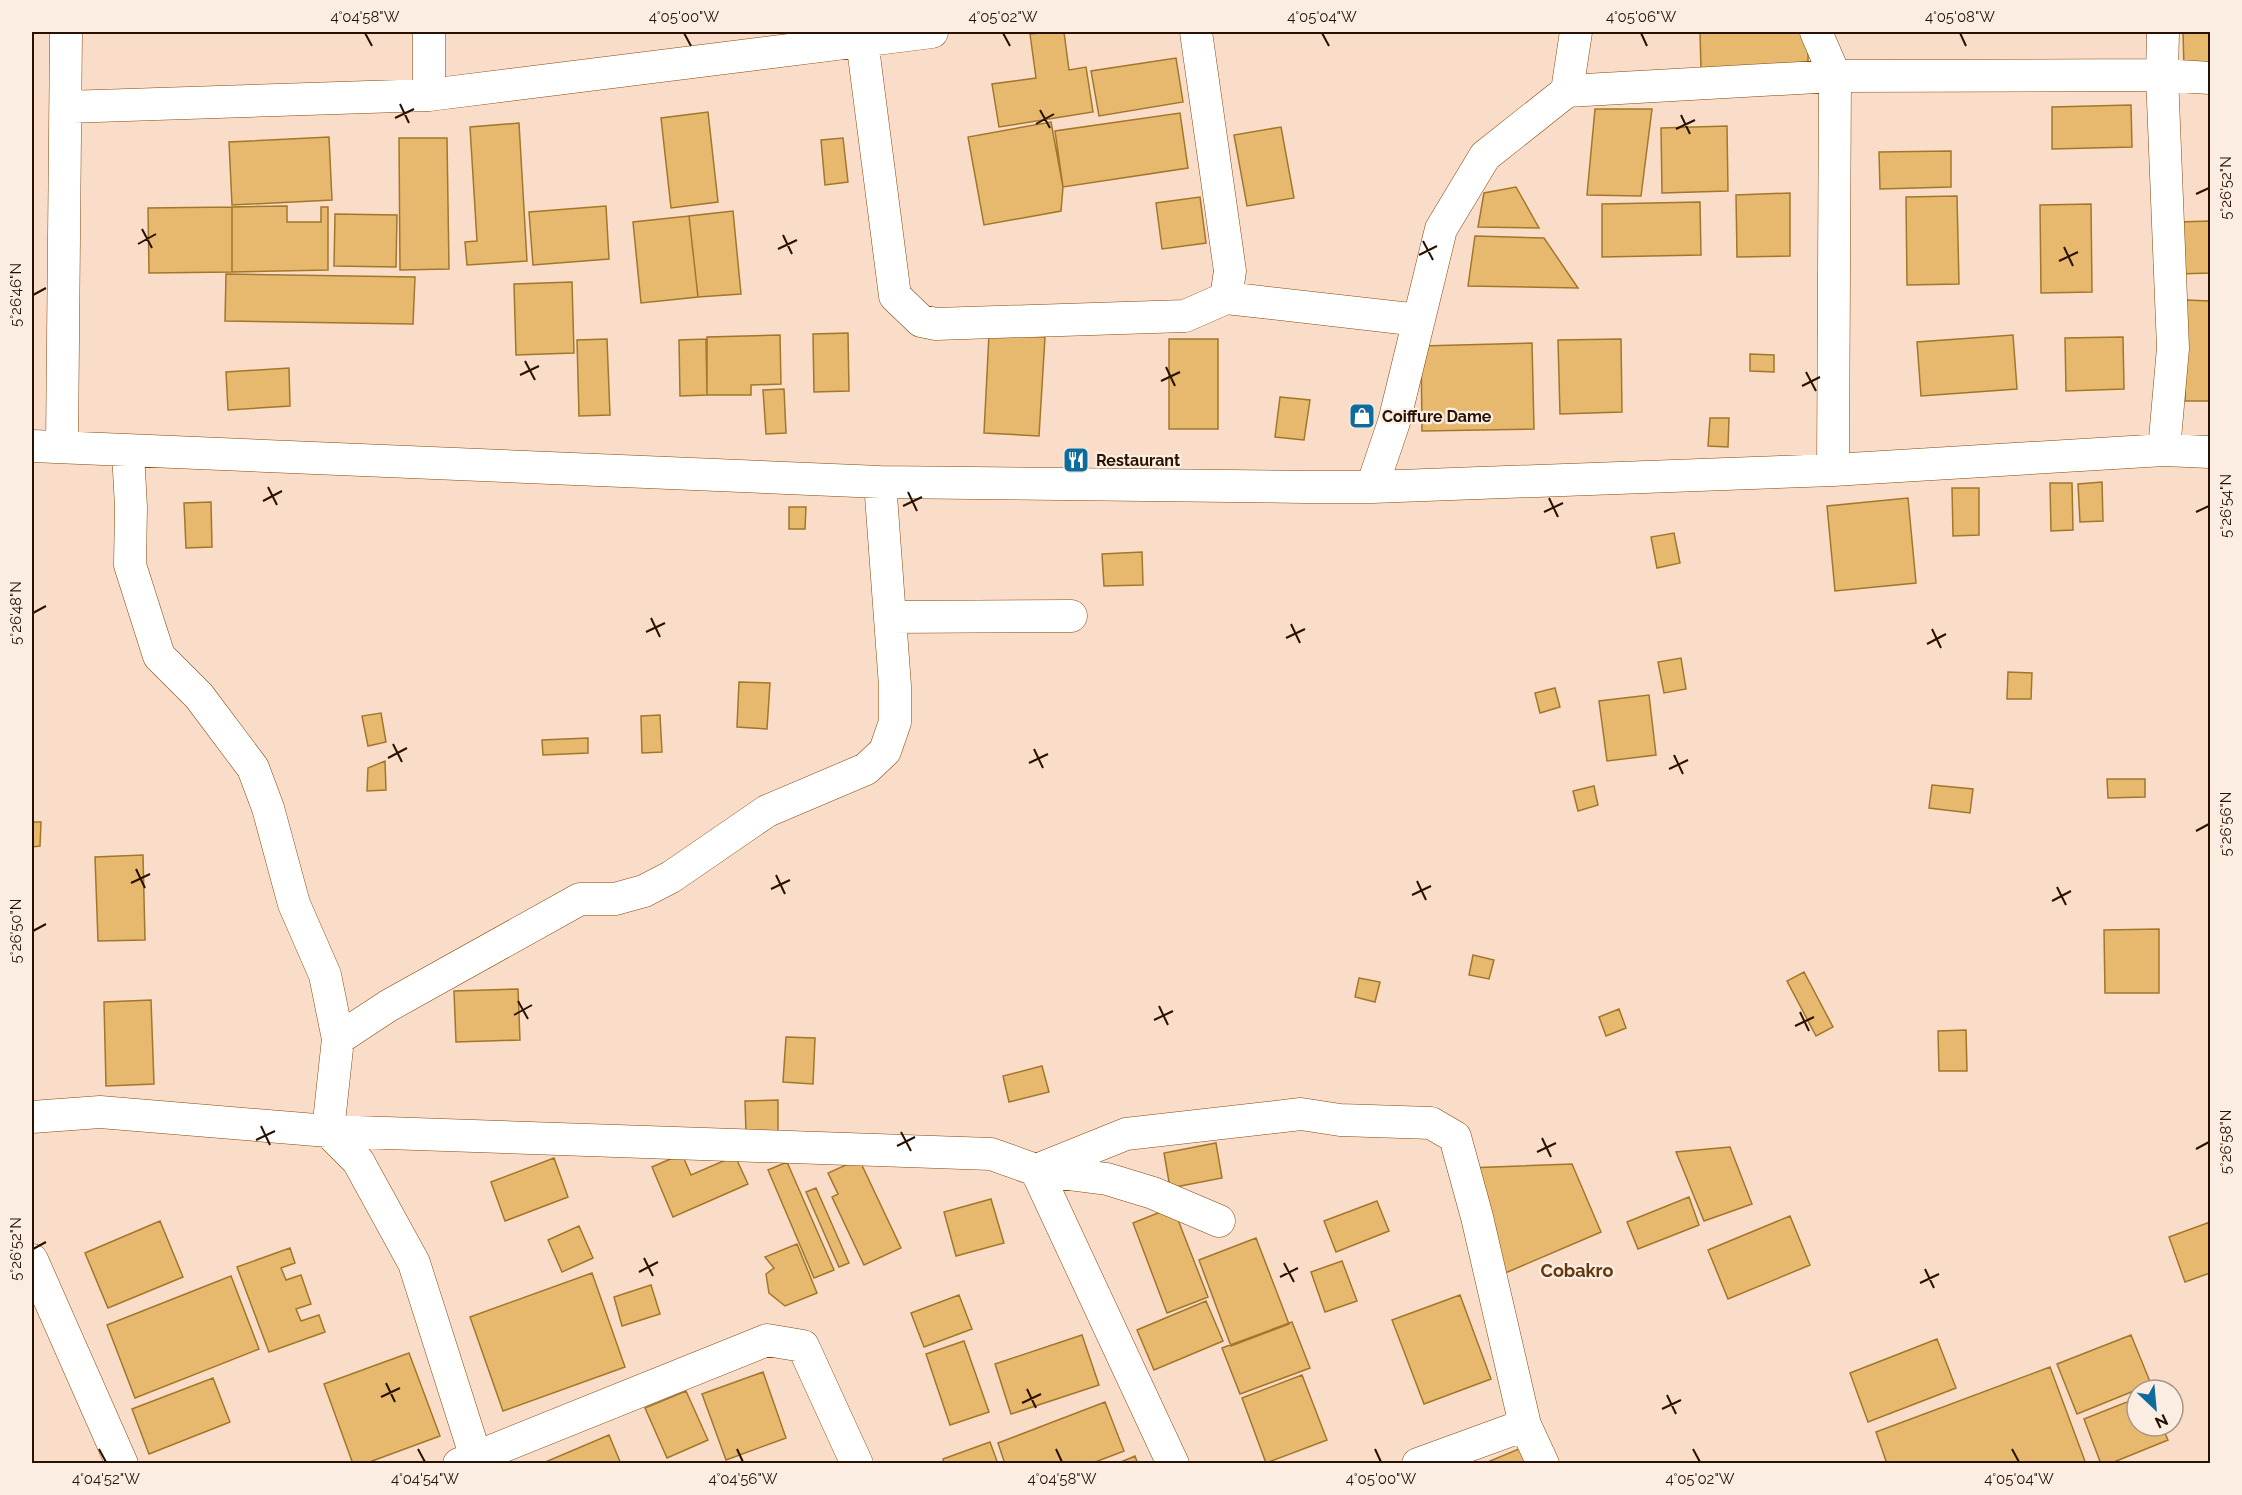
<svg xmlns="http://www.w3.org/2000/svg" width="2242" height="1495" font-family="Raleway,sans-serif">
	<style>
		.building { fill: #e7b96f; stroke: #a2772a; stroke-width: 1.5 }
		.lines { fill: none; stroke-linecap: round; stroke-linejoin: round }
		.minor-casing { stroke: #85480c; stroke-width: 33 }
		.minor { stroke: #fff; stroke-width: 32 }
		.ticks { fill: none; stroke: #291100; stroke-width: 2 }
		.labels { text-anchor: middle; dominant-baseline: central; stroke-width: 4.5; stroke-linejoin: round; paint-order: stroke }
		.poi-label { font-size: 16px; font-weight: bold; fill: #291100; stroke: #fcede3; text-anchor: start }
		.neighbourhood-label { font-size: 18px; font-weight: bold; fill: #66370c; stroke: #fcede3 }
		.neatline { fill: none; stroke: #291100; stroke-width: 2 }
		.ticks-label { font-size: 15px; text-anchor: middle; fill: #291100 }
	</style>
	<rect width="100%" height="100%" fill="#faddc8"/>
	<path class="building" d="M 1050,32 L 1064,32 L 1069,70 L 1086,67 L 1093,112 L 999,127 L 992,84 L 1036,78 L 1030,34 Z
		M 1700,32 L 1808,32 L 1808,68 L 1701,70 Z
		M 2183,32 L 2210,32 L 2210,67 L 2184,68 Z
		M 1176,58 L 1183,102 L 1099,116 L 1091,71 Z
		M 2131,105 L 2132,147 L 2052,149 L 2052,107 Z
		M 1595,109 L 1652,109 L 1641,196 L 1587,195 Z
		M 708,112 L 718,202 L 671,208 L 661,118 Z
		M 1180,113 L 1188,168 L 1063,187 L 1055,131 Z
		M 1051,122 L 1063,187 L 1061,211 L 984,225 L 968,137 Z
		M 519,123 L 527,261 L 467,265 L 465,242 L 477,241 L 470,127 Z
		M 1727,126 L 1728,191 L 1662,193 L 1661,128 Z
		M 1281,127 L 1294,198 L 1247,206 L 1234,135 Z
		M 329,137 L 332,200 L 232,205 L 229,142 Z
		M 399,138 L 447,138 L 449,269 L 400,270 Z
		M 843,138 L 848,182 L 825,185 L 821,140 Z
		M 1951,151 L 1951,187 L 1880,189 L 1879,152 Z
		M 1516,187 L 1539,228 L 1478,227 L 1484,193 Z
		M 1790,193 L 1790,256 L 1737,257 L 1736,195 Z
		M 1957,196 L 1959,284 L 1907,285 L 1906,197 Z
		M 1200,197 L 1206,243 L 1162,249 L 1156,203 Z
		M 1700,202 L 1701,255 L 1602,257 L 1602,204 Z
		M 2091,204 L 2092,292 L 2041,293 L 2040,205 Z
		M 287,206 L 287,222 L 321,222 L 321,207 L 328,207 L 328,270 L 232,272 L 232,207 Z
		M 606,206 L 609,259 L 533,265 L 529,212 Z
		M 232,207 L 232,272 L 149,273 L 148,208 Z
		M 733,211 L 741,294 L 698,297 L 689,216 Z
		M 335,214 L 397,215 L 396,267 L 334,266 Z
		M 689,216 L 698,297 L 641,303 L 633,222 Z
		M 2210,221 L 2210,273 L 2178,274 L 2178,222 Z
		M 1475,236 L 1544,238 L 1578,288 L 1468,286 Z
		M 226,274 L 415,277 L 413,324 L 225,321 Z
		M 572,282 L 574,353 L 516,355 L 514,284 Z
		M 2186,300 L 2210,301 L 2210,401 L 2185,401 Z
		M 848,333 L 849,391 L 814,392 L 813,334 Z
		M 989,334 L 1045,337 L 1039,436 L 984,433 Z
		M 780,335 L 781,384 L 751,385 L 751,395 L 707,395 L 707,337 Z
		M 2013,335 L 2017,389 L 1921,396 L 1917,342 Z
		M 2123,337 L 2124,389 L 2066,391 L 2065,338 Z
		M 607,339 L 610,415 L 579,416 L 577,340 Z
		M 706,339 L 707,395 L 680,396 L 679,340 Z
		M 1169,339 L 1218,339 L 1218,429 L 1169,429 Z
		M 1621,339 L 1622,412 L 1560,414 L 1558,340 Z
		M 1532,343 L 1534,429 L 1422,431 L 1421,346 Z
		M 1750,354 L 1774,355 L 1774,372 L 1750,371 Z
		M 289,368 L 290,406 L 228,410 L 226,372 Z
		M 784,389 L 786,433 L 766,434 L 763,390 Z
		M 1280,397 L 1310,400 L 1304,440 L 1275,437 Z
		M 1710,418 L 1729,418 L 1728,447 L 1708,446 Z
		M 2102,482 L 2103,521 L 2080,522 L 2078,484 Z
		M 2050,483 L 2072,483 L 2073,530 L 2051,531 Z
		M 1952,488 L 1979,488 L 1979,535 L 1953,536 Z
		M 1908,498 L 1916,583 L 1835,591 L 1827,506 Z
		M 211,502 L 212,547 L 186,548 L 184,503 Z
		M 789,507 L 806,507 L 805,529 L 789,529 Z
		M 1674,533 L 1680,563 L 1657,568 L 1651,537 Z
		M 1142,552 L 1143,585 L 1104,586 L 1102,554 Z
		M 1681,658 L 1686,689 L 1664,693 L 1658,662 Z
		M 2008,672 L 2032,673 L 2031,699 L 2007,699 Z
		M 739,682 L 770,683 L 767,729 L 737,727 Z
		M 1555,688 L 1560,707 L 1540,713 L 1535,693 Z
		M 1649,695 L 1656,755 L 1607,761 L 1599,701 Z
		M 381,713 L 386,742 L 368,746 L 362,716 Z
		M 660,715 L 662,752 L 642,753 L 641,716 Z
		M 588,738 L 588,753 L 543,755 L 542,740 Z
		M 385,761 L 386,790 L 367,791 L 368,768 Z
		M 2107,779 L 2145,779 L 2145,797 L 2108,798 Z
		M 1932,785 L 1973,789 L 1970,813 L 1929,808 Z
		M 1594,786 L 1598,805 L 1578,811 L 1573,791 Z
		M 32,822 L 41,822 L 40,846 L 32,847 Z
		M 143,855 L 145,940 L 98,941 L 95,857 Z
		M 2159,929 L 2159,993 L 2105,993 L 2104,930 Z
		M 1473,955 L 1494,960 L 1489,979 L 1469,975 Z
		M 1804,972 L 1833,1027 L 1816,1036 L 1787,981 Z
		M 1359,978 L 1380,982 L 1375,1002 L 1355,997 Z
		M 518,989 L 520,1040 L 456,1042 L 454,991 Z
		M 151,1000 L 154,1084 L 106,1086 L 104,1002 Z
		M 1619,1009 L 1626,1028 L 1606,1036 L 1599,1017 Z
		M 1966,1030 L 1967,1071 L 1939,1071 L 1938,1031 Z
		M 786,1037 L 815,1038 L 813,1084 L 783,1082 Z
		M 1042,1066 L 1049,1092 L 1009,1102 L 1003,1076 Z
		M 778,1100 L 778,1132 L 746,1133 L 745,1101 Z
		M 1216,1143 L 1222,1178 L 1170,1188 L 1164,1153 Z
		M 1730,1147 L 1752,1204 L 1704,1221 L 1676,1152 Z
		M 682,1154 L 691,1175 L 735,1156 L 748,1184 L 673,1217 L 652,1167 Z
		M 554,1158 L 568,1197 L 505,1221 L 491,1182 Z
		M 859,1159 L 901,1248 L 864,1265 L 832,1197 L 838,1194 L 828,1173 Z
		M 787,1162 L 834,1270 L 814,1278 L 768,1170 Z
		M 1572,1164 L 1601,1232 L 1503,1274 L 1467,1168 Z
		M 816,1188 L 849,1263 L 839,1267 L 806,1192 Z
		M 1689,1197 L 1699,1225 L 1638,1249 L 1627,1222 Z
		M 991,1199 L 1004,1243 L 956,1256 L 944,1212 Z
		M 1377,1201 L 1389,1231 L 1336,1252 L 1324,1221 Z
		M 1173,1207 L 1208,1297 L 1167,1313 L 1133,1223 Z
		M 1790,1216 L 1810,1265 L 1728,1299 L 1708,1250 Z
		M 160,1221 L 183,1277 L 108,1308 L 85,1253 Z
		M 2210,1222 L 2210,1273 L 2185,1282 L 2169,1237 Z
		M 579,1226 L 593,1258 L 562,1272 L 548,1240 Z
		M 1256,1238 L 1289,1324 L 1231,1346 L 1199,1260 Z
		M 797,1244 L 817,1293 L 785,1306 L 769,1293 L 766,1274 L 774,1268 L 765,1257 Z
		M 290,1248 L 295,1263 L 281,1268 L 286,1280 L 301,1275 L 311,1304 L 296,1309 L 301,1321 L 319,1315 L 325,1332 L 269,1352 L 237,1267 Z
		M 1342,1261 L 1357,1301 L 1325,1312 L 1311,1272 Z
		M 592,1273 L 625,1367 L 503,1411 L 470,1317 Z
		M 231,1276 L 259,1349 L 135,1398 L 107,1325 Z
		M 651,1285 L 660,1314 L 622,1326 L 614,1297 Z
		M 959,1295 L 972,1329 L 924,1347 L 911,1313 Z
		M 1460,1295 L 1491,1379 L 1424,1404 L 1392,1320 Z
		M 1206,1301 L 1223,1341 L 1154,1370 L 1137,1330 Z
		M 1292,1322 L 1310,1368 L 1240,1394 L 1222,1348 Z
		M 1082,1335 L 1099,1385 L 1011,1414 L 995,1364 Z
		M 2131,1335 L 2151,1384 L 2077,1414 L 2057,1364 Z
		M 1937,1339 L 1956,1388 L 1868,1422 L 1850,1373 Z
		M 964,1341 L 989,1412 L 950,1425 L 926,1354 Z
		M 409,1353 L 440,1436 L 364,1464 L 353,1464 L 324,1384 Z
		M 2050,1367 L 2086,1464 L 1887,1464 L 1876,1432 Z
		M 763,1372 L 786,1438 L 726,1460 L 702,1394 Z
		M 1302,1375 L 1327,1440 L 1266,1463 L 1242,1398 Z
		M 213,1378 L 230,1422 L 149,1454 L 132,1409 Z
		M 686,1391 L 708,1440 L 667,1458 L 645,1408 Z
		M 2137,1398 L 2137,1426 L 2162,1426 L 2168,1440 L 2109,1464 L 2101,1464 L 2084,1419 Z
		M 1105,1402 L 1124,1451 L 1090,1464 L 1005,1464 L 998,1443 Z
		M 609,1435 L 621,1464 L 543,1464 L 543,1463 Z
		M 990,1442 L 998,1464 L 944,1464 L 943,1459 Z
		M 1526,1446 L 1533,1464 L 1483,1464 Z
		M 1135,1456 L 1138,1464 L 1116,1464 Z"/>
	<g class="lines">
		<g class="minor-casing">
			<path id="minor" d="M 1816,32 L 1835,76 L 1833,470
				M 2163,32 L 2162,75 L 2173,348 L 2164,450
				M 862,40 L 895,296 L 921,321 L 936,324 L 1185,316 L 1226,298 L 1230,271 L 1196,32
				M 1567,91 L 1835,76 L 2162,75 L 2210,78
				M 429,95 L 429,32
				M 66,107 L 429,95 L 932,32
				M 1226,298 L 1419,320
				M 62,445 L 66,32
				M 32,446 L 880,482 L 1306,487 L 1372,487 L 1833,470 L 2164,450 L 2210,452
				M 128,452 L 131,507 L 130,565 L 159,656 L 199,696 L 253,768 L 268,808 L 294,904 L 325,975 L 338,1039 L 328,1131 L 358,1161 L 414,1263 L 478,1464
				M 1372,487 L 1394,422 L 1441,229 L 1485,156 L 1567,91 L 1576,32
				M 890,617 L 1071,616
				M 338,1039 L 388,1006 L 580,899 L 615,899 L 644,891 L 671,877 L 767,811 L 866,769 L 885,751 L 895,722 L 895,686 L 880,482
				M 32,1117 L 100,1112 L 328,1131 L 991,1154 L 1036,1170 L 1107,1179 L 1153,1193 L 1219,1221
				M 1039,1169 L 1126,1134 L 1301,1114 L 1340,1120 L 1431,1123 L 1455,1137 L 1477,1217 L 1525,1425 L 1543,1464
				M 1036,1170 L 1173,1464
				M 32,1260 L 122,1464
				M 459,1464 L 767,1340 L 803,1346 L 857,1464
				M 1418,1464 L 1525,1425"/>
		</g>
		<use href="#minor" class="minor"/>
	</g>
	<path class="ticks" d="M 365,33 L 372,46M 684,33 L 691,46M 1003,33 L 1010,46M 1322,33 L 1329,46M 1641,33 L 1647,46M 1960,33 L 1966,46M 400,104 L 409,123M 1040,110 L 1050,128M 1681,115 L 1690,134M 395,118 L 414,109M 1036,124 L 1054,114M 1676,129 L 1695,120M 2196,194 L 2209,188M 142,229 L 152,248M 783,235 L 792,254M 1423,241 L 1433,260M 138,244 L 156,234M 2064,247 L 2073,266M 778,249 L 797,240M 1419,255 L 1437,246M 2059,261 L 2078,252M 33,295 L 46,288M 525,361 L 535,380M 1166,367 L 1175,386M 1806,372 L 1816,391M 520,375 L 539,366M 1161,381 L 1180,372M 1802,386 L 1820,377M 268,487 L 277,505M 908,492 L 917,511M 1549,498 L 1558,517M 263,501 L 282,491M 903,506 L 922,497M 1544,512 L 1563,503M 2196,512 L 2209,506M 33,613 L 46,606M 651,618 L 660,637M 1291,624 L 1300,643M 1932,629 L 1941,648M 646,632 L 665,623M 1286,638 L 1305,629M 1927,644 L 1946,634M 393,744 L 402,762M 1034,749 L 1043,768M 1674,755 L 1683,774M 388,758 L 407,748M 1029,763 L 1048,754M 1669,769 L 1688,760M 2196,831 L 2209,824M 136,869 L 145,888M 776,875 L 785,894M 1417,881 L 1426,900M 131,883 L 150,874M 2057,887 L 2066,905M 771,889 L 790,880M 1412,895 L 1431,886M 2052,901 L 2071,891M 33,931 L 46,924M 518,1001 L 528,1019M 1159,1006 L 1168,1025M 1800,1012 L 1809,1031M 514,1015 L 532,1005M 1154,1020 L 1173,1011M 1795,1026 L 1814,1017M 261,1126 L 270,1145M 901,1132 L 911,1151M 1542,1138 L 1551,1157M 256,1140 L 275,1131M 897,1146 L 915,1137M 2196,1149 L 2209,1142M 1537,1152 L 1556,1143M 33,1249 L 46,1242M 644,1258 L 653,1276M 1284,1263 L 1294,1282M 1925,1269 L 1934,1288M 639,1272 L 658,1262M 1280,1277 L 1298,1268M 1920,1283 L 1939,1274M 386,1383 L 395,1402M 1027,1389 L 1036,1408M 1667,1395 L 1676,1414M 381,1397 L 400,1388M 1022,1403 L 1041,1394M 1662,1409 L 1681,1400M 99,1449 L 106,1462M 418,1449 L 425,1462M 737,1449 L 743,1462M 1056,1449 L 1062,1462M 1375,1449 L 1381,1462M 1693,1449 L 1700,1462M 2012,1449 L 2019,1462"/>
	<defs>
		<g id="shop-square" transform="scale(1.35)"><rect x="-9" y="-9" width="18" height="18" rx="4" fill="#0d6c9b" stroke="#fcede3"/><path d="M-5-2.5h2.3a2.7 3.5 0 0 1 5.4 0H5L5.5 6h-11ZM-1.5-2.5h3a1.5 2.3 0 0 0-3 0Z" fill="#fff"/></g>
		<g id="restaurant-square" transform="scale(1.35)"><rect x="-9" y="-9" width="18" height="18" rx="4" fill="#0d6c9b" stroke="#fcede3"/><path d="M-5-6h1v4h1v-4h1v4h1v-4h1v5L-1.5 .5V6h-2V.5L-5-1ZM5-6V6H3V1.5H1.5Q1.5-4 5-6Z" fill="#fff"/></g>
	</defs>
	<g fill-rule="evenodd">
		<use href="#shop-square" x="1362" y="416"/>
		<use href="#restaurant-square" x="1076" y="460"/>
	</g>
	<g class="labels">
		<g class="poi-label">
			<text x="1382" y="416">Coiffure Dame</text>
			<text x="1096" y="460">Restaurant</text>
		</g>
		<g class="neighbourhood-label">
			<text x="1577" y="1270">Cobakro</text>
		</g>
	</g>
	<rect width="2242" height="1495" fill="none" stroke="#fcede3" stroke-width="66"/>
	<g transform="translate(2155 1408) rotate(154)"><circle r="28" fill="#fcede3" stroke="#a89588" stroke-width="1.5"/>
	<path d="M0-4.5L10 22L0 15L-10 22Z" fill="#0d6c9b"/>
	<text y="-9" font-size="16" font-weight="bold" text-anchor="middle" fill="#291100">N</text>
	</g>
	<rect x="33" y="33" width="2176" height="1429" class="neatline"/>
	<g class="ticks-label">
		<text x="365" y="22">4°04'58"W</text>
		<text x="684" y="22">4°05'00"W</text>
		<text x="1003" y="22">4°05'02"W</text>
		<text x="1322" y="22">4°05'04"W</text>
		<text x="1641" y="22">4°05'06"W</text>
		<text x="1960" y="22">4°05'08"W</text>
		<text transform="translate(2226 188) rotate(-90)" y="5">5°26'52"N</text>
		<text transform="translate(16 295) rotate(-90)" y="5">5°26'46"N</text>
		<text transform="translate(2226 506) rotate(-90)" y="5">5°26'54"N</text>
		<text transform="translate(16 613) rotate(-90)" y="5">5°26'48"N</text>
		<text transform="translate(2226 824) rotate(-90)" y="5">5°26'56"N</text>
		<text transform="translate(16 931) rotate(-90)" y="5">5°26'50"N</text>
		<text transform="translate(2226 1142) rotate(-90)" y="5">5°26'58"N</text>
		<text transform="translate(16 1249) rotate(-90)" y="5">5°26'52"N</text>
		<text x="106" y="1484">4°04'52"W</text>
		<text x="425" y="1484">4°04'54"W</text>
		<text x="743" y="1484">4°04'56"W</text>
		<text x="1062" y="1484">4°04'58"W</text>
		<text x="1381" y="1484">4°05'00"W</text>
		<text x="1700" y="1484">4°05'02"W</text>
		<text x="2019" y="1484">4°05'04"W</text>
	</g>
</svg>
